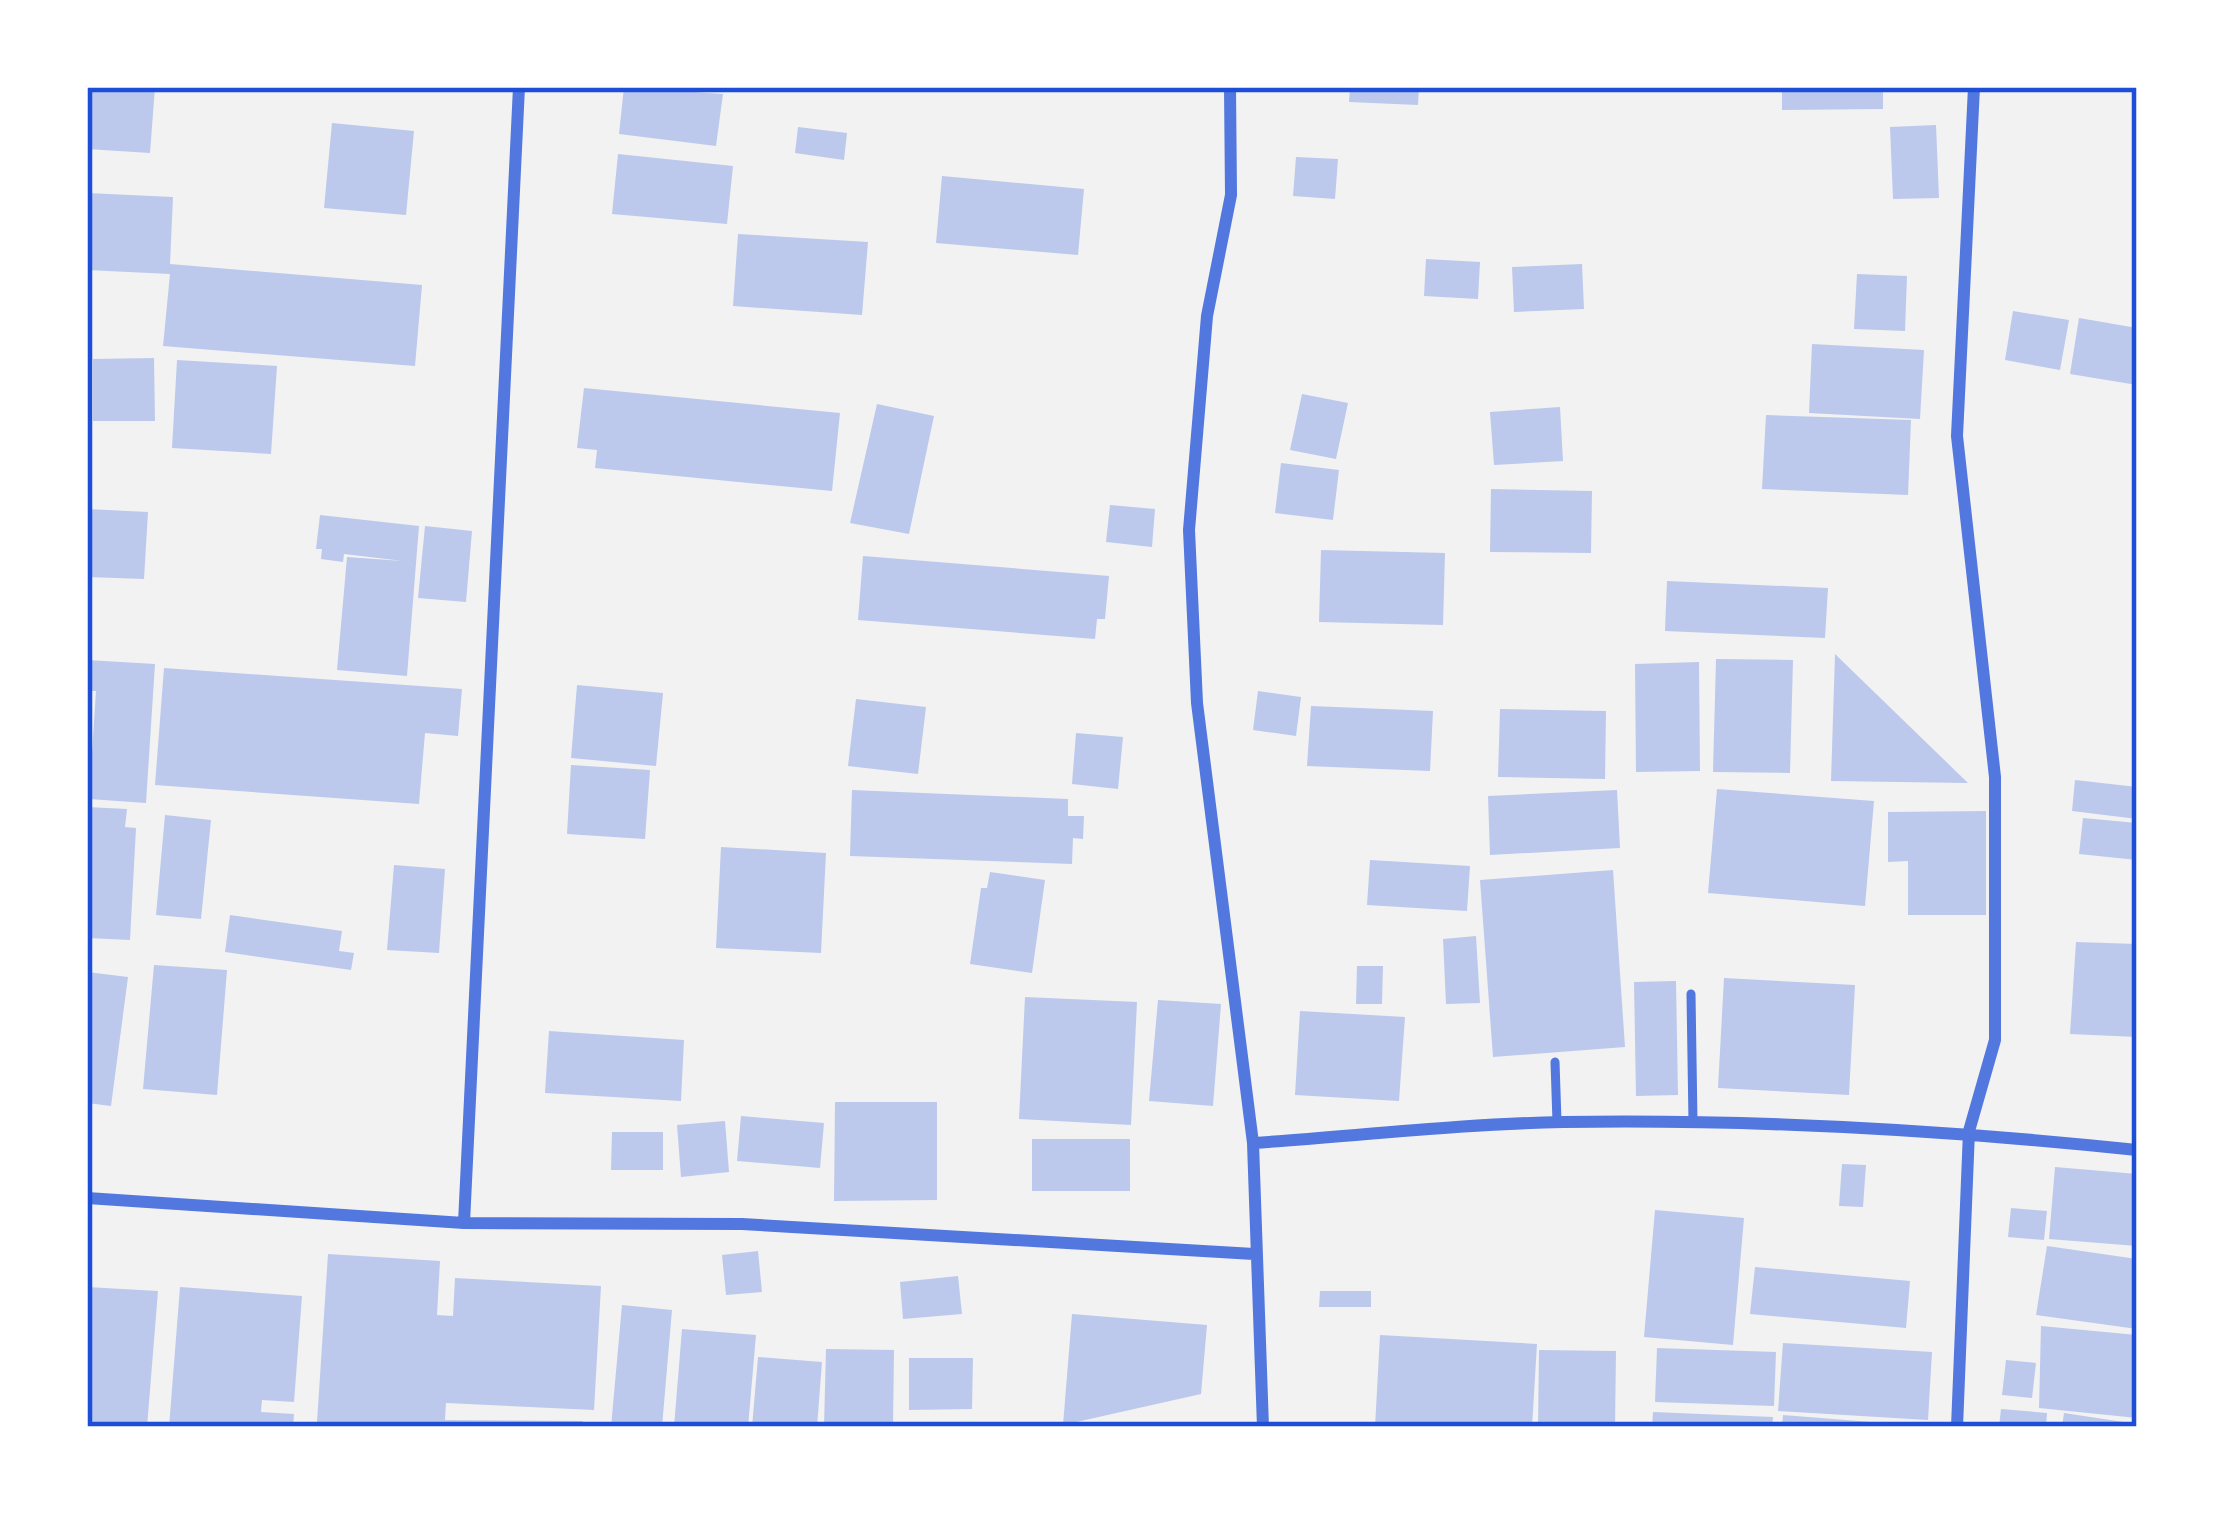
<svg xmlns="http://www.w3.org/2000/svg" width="2224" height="1514" font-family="Quicksand,sans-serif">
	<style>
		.building { fill: #bdc9ec }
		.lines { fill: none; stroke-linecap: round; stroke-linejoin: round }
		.service { stroke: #5277de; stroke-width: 9 }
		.minor { stroke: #5277de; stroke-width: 12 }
		.neatline { fill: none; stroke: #1d4ed8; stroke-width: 4.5 }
	</style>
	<rect width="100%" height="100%" fill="#f2f2f2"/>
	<path class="building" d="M 87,87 L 155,87 L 150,153 L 87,149 Z
		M 624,87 L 723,94 L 716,146 L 619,134 Z
		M 1350,87 L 1419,87 L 1418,105 L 1349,102 Z
		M 1782,87 L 1883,87 L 1883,109 L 1782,110 Z
		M 332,123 L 414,131 L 406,215 L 324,208 Z
		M 1936,125 L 1939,198 L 1893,199 L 1890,127 Z
		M 798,127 L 847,133 L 844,160 L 795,153 Z
		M 618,154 L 733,166 L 727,224 L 612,214 Z
		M 1296,157 L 1338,159 L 1335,199 L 1293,196 Z
		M 942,176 L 1084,189 L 1078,255 L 936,243 Z
		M 87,193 L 173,197 L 170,264 L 422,285 L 415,366 L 163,346 L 170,274 L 87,270 Z
		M 738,234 L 868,242 L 862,315 L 733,306 Z
		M 1426,259 L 1480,262 L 1478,299 L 1424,296 Z
		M 1582,264 L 1584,309 L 1514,312 L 1512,267 Z
		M 1857,274 L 1907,276 L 1905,331 L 1854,329 Z
		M 2013,311 L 2069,320 L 2060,370 L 2005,360 Z
		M 2079,318 L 2137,328 L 2137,385 L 2070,374 Z
		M 1812,344 L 1924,350 L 1920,419 L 1809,413 Z
		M 154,358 L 155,421 L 93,421 L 93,359 Z
		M 177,360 L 277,366 L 271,454 L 172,448 Z
		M 584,388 L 840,413 L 832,491 L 595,468 L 597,450 L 577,448 Z
		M 1302,394 L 1348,403 L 1336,459 L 1290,450 Z
		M 877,404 L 934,416 L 909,534 L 850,523 Z
		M 1560,407 L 1563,461 L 1494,465 L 1490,412 Z
		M 1766,415 L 1911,420 L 1908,495 L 1762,489 Z
		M 1281,463 L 1339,470 L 1333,520 L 1275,513 Z
		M 1491,489 L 1592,491 L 1591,553 L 1490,552 Z
		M 1110,505 L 1155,509 L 1152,547 L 1106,542 Z
		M 87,509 L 148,512 L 144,579 L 87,577 Z
		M 320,515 L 419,526 L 407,676 L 337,670 L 347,557 L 403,561 L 344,554 L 343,562 L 321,559 L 322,549 L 316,549 Z
		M 425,526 L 472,531 L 466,602 L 418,598 Z
		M 1321,550 L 1445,553 L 1443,625 L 1319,622 Z
		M 863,556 L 1109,576 L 1105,619 L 1097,619 L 1095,639 L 858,620 Z
		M 1667,581 L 1828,588 L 1825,638 L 1665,631 Z
		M 1835,654 L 1968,783 L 1831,781 Z
		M 1716,659 L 1793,660 L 1790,773 L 1713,772 Z
		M 87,660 L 155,664 L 146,803 L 89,799 L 96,691 L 87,691 Z
		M 1699,662 L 1700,771 L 1636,772 L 1635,664 Z
		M 164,668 L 462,689 L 458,736 L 425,733 L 419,804 L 155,785 Z
		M 577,685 L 663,693 L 656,766 L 571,758 Z
		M 1258,691 L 1301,697 L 1296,736 L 1253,730 Z
		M 856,699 L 926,707 L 918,774 L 848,766 Z
		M 1311,706 L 1433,711 L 1430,771 L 1307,766 Z
		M 1500,709 L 1606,711 L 1605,779 L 1498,777 Z
		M 1076,733 L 1123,737 L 1118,789 L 1072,784 Z
		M 571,765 L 650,770 L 645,839 L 567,834 Z
		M 2075,780 L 2137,787 L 2137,819 L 2072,811 Z
		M 1717,789 L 1874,801 L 1865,906 L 1708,893 Z
		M 852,790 L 1068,799 L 1068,816 L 1084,816 L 1083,839 L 1073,838 L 1072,864 L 850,856 Z
		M 1617,790 L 1620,848 L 1490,855 L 1488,796 Z
		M 87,807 L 127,809 L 125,827 L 136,828 L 130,940 L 87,938 Z
		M 1986,811 L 1986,915 L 1908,915 L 1908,861 L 1888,862 L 1888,812 Z
		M 165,815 L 211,820 L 201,919 L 156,915 Z
		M 2083,818 L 2137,823 L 2137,860 L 2079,854 Z
		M 721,847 L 826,853 L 821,953 L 716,948 Z
		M 1370,860 L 1470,866 L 1467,911 L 1367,905 Z
		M 394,865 L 445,869 L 439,953 L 387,950 Z
		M 1613,870 L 1625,1047 L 1493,1057 L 1480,880 Z
		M 990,872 L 1045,880 L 1032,973 L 970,964 L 981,888 L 987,888 Z
		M 230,915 L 342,931 L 339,951 L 354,953 L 351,970 L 225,952 Z
		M 1476,936 L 1480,1003 L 1446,1004 L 1443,939 Z
		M 2076,942 L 2137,944 L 2137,1037 L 2070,1034 Z
		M 154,965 L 227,970 L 217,1095 L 143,1089 Z
		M 1357,966 L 1383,966 L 1382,1004 L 1356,1004 Z
		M 87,972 L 128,977 L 111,1106 L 87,1103 Z
		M 1724,978 L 1855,985 L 1849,1095 L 1718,1088 Z
		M 1676,981 L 1678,1095 L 1636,1096 L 1634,982 Z
		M 1025,997 L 1137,1002 L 1131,1125 L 1019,1119 Z
		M 1158,1000 L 1221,1004 L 1213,1106 L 1149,1101 Z
		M 1300,1011 L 1405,1017 L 1399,1101 L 1295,1095 Z
		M 549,1031 L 684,1040 L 681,1101 L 545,1093 Z
		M 835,1102 L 937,1102 L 937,1200 L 834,1201 Z
		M 741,1116 L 824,1123 L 820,1168 L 737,1161 Z
		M 725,1121 L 729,1172 L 681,1177 L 677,1125 Z
		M 612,1132 L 663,1132 L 663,1170 L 611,1170 Z
		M 1032,1139 L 1130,1139 L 1130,1191 L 1032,1191 Z
		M 1842,1164 L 1866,1165 L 1863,1207 L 1839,1206 Z
		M 2055,1167 L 2137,1174 L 2137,1246 L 2049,1239 Z
		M 2011,1208 L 2047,1211 L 2044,1240 L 2008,1237 Z
		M 1655,1210 L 1744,1218 L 1733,1345 L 1644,1337 Z
		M 2047,1246 L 2137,1259 L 2137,1329 L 2036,1315 Z
		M 758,1251 L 762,1292 L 726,1295 L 722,1255 Z
		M 328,1254 L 440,1261 L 437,1315 L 453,1316 L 455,1278 L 601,1286 L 594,1410 L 446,1403 L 445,1420 L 583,1421 L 583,1427 L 332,1427 L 333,1422 L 317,1422 Z
		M 1755,1267 L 1910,1281 L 1906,1328 L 1750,1314 Z
		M 958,1276 L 962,1314 L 903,1319 L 900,1282 Z
		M 87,1287 L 158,1291 L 147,1427 L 87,1427 Z
		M 180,1287 L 302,1296 L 294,1402 L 262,1400 L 261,1412 L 294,1414 L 293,1427 L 169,1427 Z
		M 1320,1291 L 1371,1291 L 1371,1307 L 1319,1307 Z
		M 622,1305 L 672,1310 L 662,1427 L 611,1427 Z
		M 1072,1314 L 1207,1325 L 1201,1394 L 1063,1425 Z
		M 2041,1326 L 2137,1335 L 2137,1418 L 2039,1408 Z
		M 682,1329 L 756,1335 L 748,1427 L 674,1427 Z
		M 1380,1335 L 1537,1344 L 1532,1427 L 1375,1427 Z
		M 1783,1343 L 1932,1352 L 1928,1420 L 1778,1411 Z
		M 1657,1348 L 1776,1352 L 1774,1406 L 1655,1402 Z
		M 826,1349 L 894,1350 L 893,1427 L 824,1427 Z
		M 1539,1350 L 1616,1351 L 1615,1427 L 1538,1427 Z
		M 758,1357 L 822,1362 L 817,1427 L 752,1427 Z
		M 909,1358 L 973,1358 L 972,1409 L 909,1410 Z
		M 2006,1360 L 2036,1363 L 2032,1398 L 2002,1395 Z
		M 2001,1409 L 2047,1413 L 2046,1427 L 1999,1427 Z
		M 1653,1412 L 1773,1417 L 1772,1427 L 1652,1427 Z
		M 2064,1413 L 2137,1424 L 2137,1427 L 2062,1427 Z
		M 1783,1415 L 1896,1424 L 1896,1427 L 1782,1427 Z"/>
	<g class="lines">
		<path class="service" d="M 1691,994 L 1693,1122
			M 1555,1062 L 1557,1122"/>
		<path class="minor" d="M 1230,87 L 1231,195 L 1207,316 L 1189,530 L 1197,703 L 1253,1143 L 1263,1427
			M 1253,1143 C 1356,1136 1460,1124 1563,1122 C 1755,1119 1946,1130 2137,1150
			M 87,1198 L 464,1223 L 742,1224 L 1254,1254
			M 464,1223 L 519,87
			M 1957,1427 L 1969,1131 L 1995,1040 L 1995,777 L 1957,436 L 1974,87"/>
	</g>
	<rect width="2224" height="1514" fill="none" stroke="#ffffff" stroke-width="180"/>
	<rect x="90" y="90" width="2044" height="1334" class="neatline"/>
</svg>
